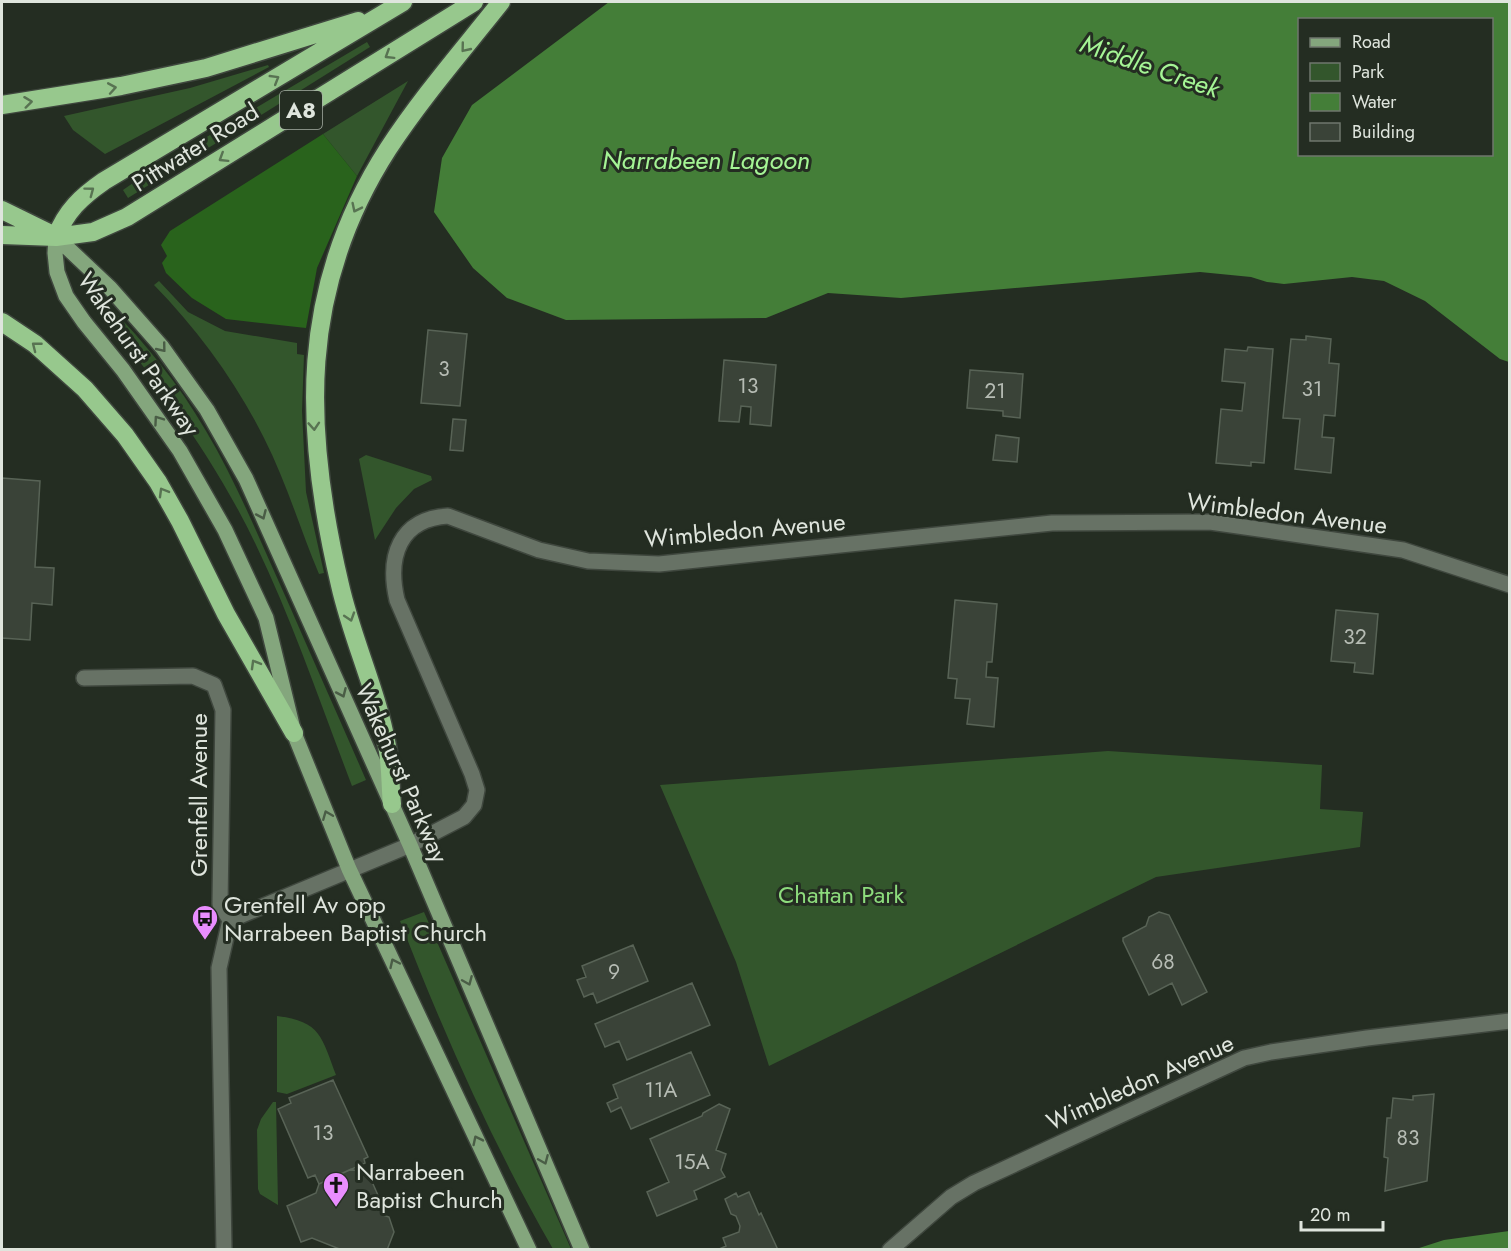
<svg xmlns="http://www.w3.org/2000/svg" width="1511" height="1251" font-family="Jost,sans-serif">
	<style>
		.green { fill: #33562c }
		.forest { fill: #29631c }
		.water { fill: #447e38; fill-rule: evenodd }
		.building { fill: #3a4338; stroke: #586356; stroke-width: 1.5 }
		.lines { fill: none; stroke-linecap: round; stroke-linejoin: round }
		.street-casing { stroke: #3f473e; stroke-width: 18 }
		.primary-casing { stroke: #3f473e; stroke-width: 18 }
		.highway-casing { stroke: #3f473e; stroke-width: 21 }
		.street { stroke: #677265; stroke-width: 15 }
		.primary { stroke: #84a67d; stroke-width: 15 }
		.highway { stroke: #97c88d; stroke-width: 18 }
		.oneway { stroke: #587352 }
		.oneway2 { stroke: #4a5d46 }
		.labels { text-anchor: middle; dominant-baseline: central; stroke-width: 6; stroke-linejoin: round; paint-order: stroke }
		.number-label { font-size: 21px; fill: #b6bcb4 }
		.shield { fill: #242d22; stroke: #a7aea5; stroke-width: 1.5 }
		.shield-label { font-size: 22px; font-weight: bold; fill: #dfe5dd }
		.street-label { font-size: 24px; fill: #dfe5dd; stroke: #242d22 }
		.park-label { font-size: 24px; fill: #8ddc7d; stroke: #242d22 }
		.poi-label { font-size: 24px; fill: #dfe5dd; stroke: #242d22; text-anchor: start }
		.water-label { font-size: 26px; font-style: italic; fill: #a5f595; stroke: #242d22 }
	</style>
	<rect width="100%" height="100%" fill="#242d22"/>
	<path class="green" d="M 367,42 L 370,47 L 128,198 L 123,190 L 156,167 Z
		M 268,65 L 269,67 L 105,154 L 73,130 L 64,116 L 190,88 Z
		M 408,81 L 357,176 L 323,134 Z
		M 159,281 L 188,312 L 225,331 L 297,343 L 297,354 L 304,355 L 302,411 L 306,492 L 324,573 L 319,574 C 300,529 286,481 264,438 C 236,382 198,330 154,285 Z
		M 108,305 C 145,343 179,384 206,431 C 238,485 261,543 287,600 C 313,660 340,720 366,780 L 352,786 C 321,705 293,622 256,545 C 215,459 159,384 99,311 Z
		M 366,455 L 431,476 L 432,480 L 414,489 L 396,508 L 375,540 L 359,459 Z
		M 1108,751 L 1322,765 L 1320,809 L 1363,812 L 1360,847 L 1156,877 L 769,1066 L 736,962 L 660,785 Z
		M 424,912 L 571,1249 L 553,1249 C 493,1145 444,1034 400,921 Z
		M 277,1016 C 321,1021 322,1038 336,1075 L 287,1094 L 277,1092 Z
		M 273,1102 L 276,1102 L 278,1205 L 260,1194 L 258,1189 L 257,1130 L 261,1119 Z"/>
	<path class="forest" d="M 323,134 L 357,176 L 317,268 L 306,328 L 226,319 L 192,298 L 166,273 L 162,263 L 167,256 L 161,245 L 170,231 Z"/>
	<path class="water" d="M 609,2 L 1509,2 L 1509,362 L 1500,359 L 1425,301 L 1384,281 L 1352,277 L 1284,284 L 1267,282 L 1251,277 L 1200,272 L 901,298 L 828,293 L 766,318 L 566,320 L 507,298 L 473,268 L 434,212 L 442,158 L 472,105 ZM 1300,20 L 1492,20 L 1492,154 L 1300,154 Z
		M 1509,1231 L 1509,1249 L 1416,1249 L 1444,1240 Z"/>
	<path class="building" d="M 428,330 L 467,334 L 460,406 L 421,403 Z
		M 1306,336 L 1331,339 L 1329,363 L 1339,364 L 1335,416 L 1324,415 L 1322,437 L 1334,438 L 1331,473 L 1295,469 L 1300,419 L 1283,418 L 1291,339 L 1306,340 Z
		M 1248,347 L 1273,349 L 1264,463 L 1251,462 L 1251,466 L 1216,463 L 1221,409 L 1242,411 L 1245,383 L 1222,381 L 1225,349 L 1247,351 Z
		M 724,360 L 776,365 L 771,426 L 750,424 L 751,407 L 741,406 L 739,422 L 719,421 Z
		M 970,370 L 1023,374 L 1020,418 L 1003,416 L 1003,411 L 967,408 Z
		M 453,419 L 466,420 L 463,451 L 450,450 Z
		M 996,435 L 1019,438 L 1017,462 L 993,460 Z
		M 2,478 L 40,481 L 35,567 L 54,568 L 52,605 L 32,603 L 30,640 L 2,638 Z
		M 955,600 L 997,604 L 992,662 L 987,662 L 986,677 L 998,678 L 994,727 L 967,724 L 970,699 L 955,698 L 957,679 L 948,678 Z
		M 1336,610 L 1378,614 L 1373,674 L 1354,672 L 1355,663 L 1331,661 Z
		M 1159,912 L 1169,915 L 1207,992 L 1182,1005 L 1172,983 L 1149,995 L 1123,941 L 1123,938 L 1146,926 L 1149,917 Z
		M 633,945 L 648,981 L 597,1003 L 593,993 L 584,997 L 577,980 L 586,977 L 582,966 Z
		M 692,983 L 710,1025 L 627,1060 L 619,1041 L 605,1047 L 595,1024 Z
		M 691,1052 L 710,1095 L 631,1129 L 621,1107 L 611,1112 L 607,1103 L 618,1098 L 613,1085 Z
		M 333,1080 L 368,1157 L 364,1159 L 365,1163 L 319,1184 L 315,1175 L 308,1178 L 278,1109 L 291,1103 L 289,1098 Z
		M 1434,1094 L 1427,1181 L 1385,1191 L 1388,1158 L 1384,1157 L 1387,1118 L 1391,1118 L 1393,1098 L 1413,1100 L 1413,1096 Z
		M 719,1104 L 730,1109 L 716,1150 L 726,1154 L 721,1170 L 725,1177 L 694,1191 L 697,1199 L 657,1216 L 647,1192 L 669,1182 L 650,1139 L 702,1116 L 703,1113 Z
		M 351,1169 L 369,1175 L 385,1211 L 383,1215 L 389,1217 L 394,1232 L 387,1250 L 342,1250 L 312,1238 L 301,1242 L 287,1206 L 316,1193 L 319,1184 Z
		M 749,1192 L 759,1215 L 761,1213 L 778,1250 L 717,1250 L 726,1246 L 723,1238 L 739,1232 L 740,1226 L 736,1216 L 731,1214 L 725,1199 L 736,1193 L 738,1197 Z"/>
	<g class="lines">
		<g class="street-casing">
			<path id="street" d="M 84,678 L 193,676 L 214,685 L 223,710 L 220,904 L 230,920 L 219,968 L 224,1250
				M 230,920 L 410,845 L 464,817 L 474,805 L 477,790 L 472,774 L 397,600 C 387,557 399,519 448,516 L 539,550 L 588,561 L 659,564 L 1052,523 L 1210,522 L 1403,550 L 1510,585
				M 890,1250 L 951,1197 L 974,1183 L 1244,1058 L 1271,1052 L 1367,1038 L 1510,1021"/>
		</g>
		<g class="primary-casing">
			<path id="primary" d="M 56,237 L 110,288 L 162,347 L 207,410 L 246,479 L 410,845 L 582,1250
				M 56,237 L 55,253 L 57,272 L 66,296 L 84,322 L 123,370 L 180,451 L 225,530 L 266,618 L 294,733 L 349,869 L 529,1250"/>
		</g>
		<g class="highway-casing">
			<path id="highway" d="M 2,105 L 121,86 L 206,68 L 358,21
				M 2,210 L 49,233
				M 2,235 L 56,237 L 93,232 L 127,217 L 474,2
				M 56,237 C 66,211 81,197 104,181 L 403,2
				M 2,322 L 35,344 L 85,389 L 125,435 L 158,482 L 180,521 L 226,614 L 294,733
				M 392,804 C 390,785 391,765 387,746 C 377,690 352,639 340,585 C 303,429 298,289 388,149 C 422,97 463,50 501,2"/>
		</g>
		<use href="#street" class="street"/>
		<use href="#primary" class="primary"/>
		<use href="#highway" class="highway"/>
	</g>
	<defs><path id="oneway-chevron" d="M-2-3.5L2.5 0L-2 3.5" fill="none" stroke-width="1.6" stroke-linecap="round" stroke-linejoin="round" transform="scale(1.5)"/></defs>
	<g class="oneway">
		<use href="#oneway-chevron" transform="translate(465 48) rotate(129)"/>
		<use href="#oneway-chevron" transform="translate(389 55) rotate(148)"/>
		<use href="#oneway-chevron" transform="translate(275 79) rotate(-31)"/>
		<use href="#oneway-chevron" transform="translate(112 88) rotate(-10)"/>
		<use href="#oneway-chevron" transform="translate(28 102) rotate(-7)"/>
		<use href="#oneway-chevron" transform="translate(223 158) rotate(148)"/>
		<use href="#oneway-chevron" transform="translate(90 191) rotate(-37)"/>
		<use href="#oneway-chevron" transform="translate(356 208) rotate(116)"/>
		<use href="#oneway-chevron" transform="translate(36 346) rotate(-142)"/>
		<use href="#oneway-chevron" transform="translate(314 426) rotate(86)"/>
		<use href="#oneway-chevron" transform="translate(163 492) rotate(-120)"/>
		<use href="#oneway-chevron" transform="translate(350 617) rotate(72)"/>
		<use href="#oneway-chevron" transform="translate(255 664) rotate(-120)"/>
	</g>
	<g class="oneway2">
		<use href="#oneway-chevron" transform="translate(162 348) rotate(51)"/>
		<use href="#oneway-chevron" transform="translate(158 420) rotate(-125)"/>
		<use href="#oneway-chevron" transform="translate(262 515) rotate(66)"/>
		<use href="#oneway-chevron" transform="translate(342 693) rotate(66)"/>
		<use href="#oneway-chevron" transform="translate(327 815) rotate(-112)"/>
		<use href="#oneway-chevron" transform="translate(394 963) rotate(-115)"/>
		<use href="#oneway-chevron" transform="translate(468 981) rotate(67)"/>
		<use href="#oneway-chevron" transform="translate(477 1140) rotate(-116)"/>
		<use href="#oneway-chevron" transform="translate(544 1160) rotate(67)"/>
	</g>
	<defs>
		<g id="bus-pin" transform="scale(1.35)"><path d="M0 17L-7.5 6A9.5 9.5 0 1 1 7.5 6Z" fill="#e98dfe" stroke="#242d22"/><path d="M-5-6H5V4H4V6H2V4H-2V6H-4V4H-5ZM-3.5-4V0h7V-4ZM-3.5 1.2v1.5H-2V1.2ZM2 1.2v1.5H3.5V1.2Z" fill="#111"/></g>
		<g id="church-pin" transform="scale(1.35)"><path d="M0 17L-7.5 6A9.5 9.5 0 1 1 7.5 6Z" fill="#e98dfe" stroke="#242d22"/><path d="M-1.2-6h2.4v3.5h3.3v2.4h-3.3V6h-2.4V-.1h-3.3v-2.4h3.3Z" fill="#111"/></g>
	</defs>
	<g fill-rule="evenodd">
		<use href="#bus-pin" x="205" y="918"/>
		<use href="#church-pin" x="336" y="1185"/>
	</g>
	<g class="labels">
		<g class="number-label">
			<text x="444" y="369">3</text>
			<text x="748" y="386">13</text>
			<text x="1312" y="389">31</text>
			<text x="995" y="391">21</text>
			<text x="1355" y="637">32</text>
			<text x="1163" y="962">68</text>
			<text x="614" y="972">9</text>
			<text x="661" y="1090">11A</text>
			<text x="323" y="1133">13</text>
			<text x="1408" y="1138">83</text>
			<text x="692" y="1162">15A</text>
		</g>
		<rect class="shield" x="280" y="91" width="42" height="38" rx="4.5"/>
		<g class="shield-label">
			<text x="301" y="110">A8</text>
		</g>
		<g class="street-label">
			<text transform="translate(195 147) rotate(-32)">Pittwater Road</text>
			<text transform="translate(139 354) rotate(55)">Wakehurst Parkway</text>
			<text transform="translate(1287 513) rotate(7)">Wimbledon Avenue</text>
			<text transform="translate(745 530) rotate(-5)">Wimbledon Avenue</text>
			<text transform="translate(402 773) rotate(66)">Wakehurst Parkway</text>
			<text transform="translate(198 795) rotate(-90)">Grenfell Avenue</text>
			<text transform="translate(1140 1082) rotate(-24)">Wimbledon Avenue</text>
		</g>
		<g class="park-label">
			<text x="841" y="894">Chattan Park</text>
		</g>
		<g class="poi-label">
			<text x="224" y="904">Grenfell Av opp<tspan x="224" dy="28">Narrabeen Baptist Church</tspan></text>
			<text x="356" y="1171">Narrabeen<tspan x="356" dy="28">Baptist Church</tspan></text>
		</g>
		<g class="water-label">
			<text transform="translate(1150 66) rotate(19)">Middle Creek</text>
			<text x="706" y="160">Narrabeen Lagoon</text>
		</g>
	</g>
	<rect width="1511" height="1251" fill="none" stroke="#dfe5dd" stroke-width="6"/>
	<rect x="1298" y="18" width="195" height="138" fill="#242d22" stroke="#6f776d" stroke-width="1.5"/>
	<rect x="1310" y="38" width="30" height="9" fill="#84a67d" stroke="#6f776d" stroke-width="1.5"/>
	<text x="1352" y="48" font-size="18" fill="#dfe5dd">Road</text>
	<rect x="1310" y="63" width="30" height="18" fill="#33562c" stroke="#6f776d" stroke-width="1.5"/>
	<text x="1352" y="78" font-size="18" fill="#dfe5dd">Park</text>
	<rect x="1310" y="93" width="30" height="18" fill="#447e38" stroke="#6f776d" stroke-width="1.5"/>
	<text x="1352" y="108" font-size="18" fill="#dfe5dd">Water</text>
	<rect x="1310" y="123" width="30" height="18" fill="#3a4338" stroke="#6f776d" stroke-width="1.5"/>
	<text x="1352" y="138" font-size="18" fill="#dfe5dd">Building</text>
	<path d="M1301 1221v9h82v-9" fill="none" stroke="#dfe5dd" stroke-width="3"/>
	<text x="1310" y="1221" font-size="18" fill="#dfe5dd" stroke="#242d22" stroke-width="4.5" paint-order="stroke">20 m</text>
</svg>
